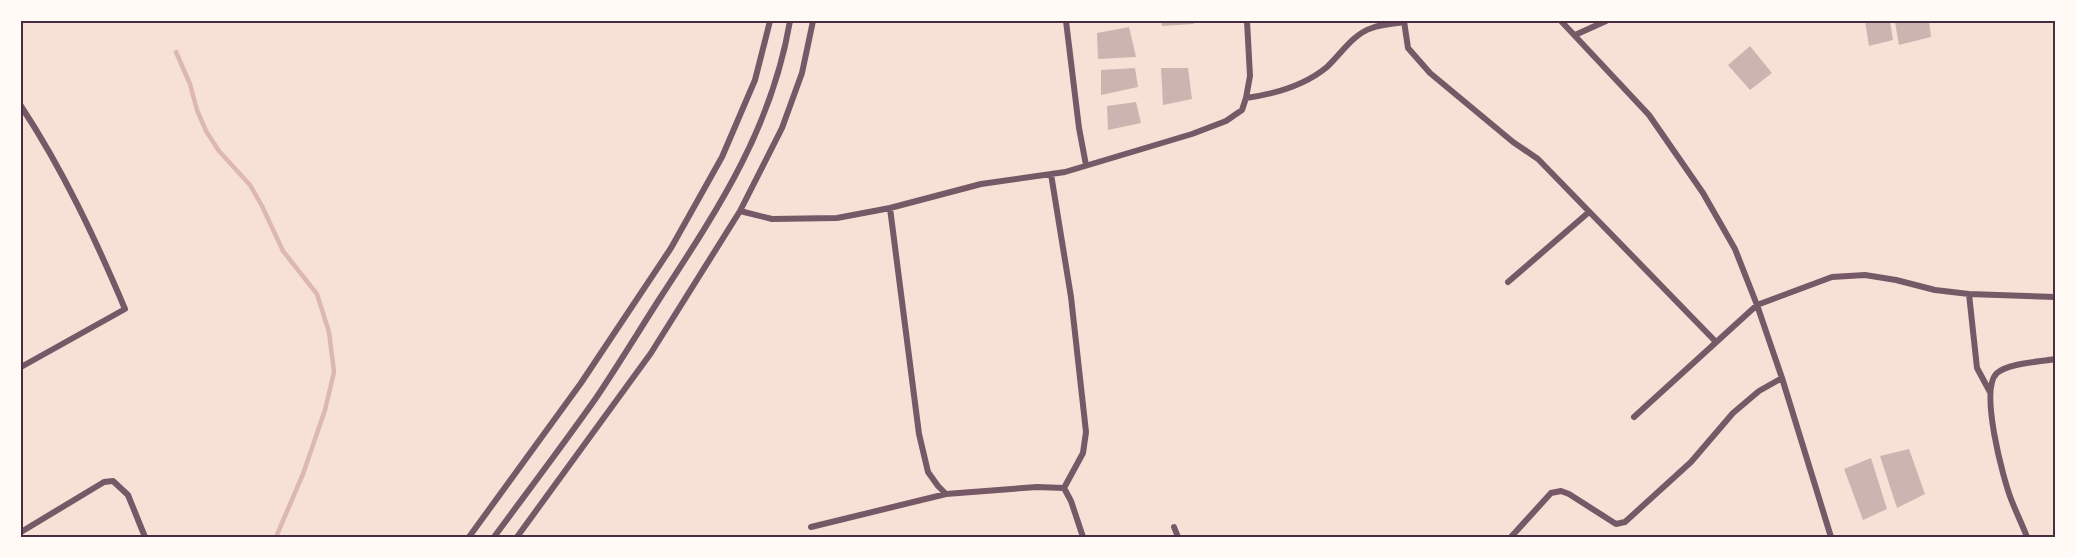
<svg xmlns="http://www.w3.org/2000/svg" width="2076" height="558" font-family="'PT Sans',sans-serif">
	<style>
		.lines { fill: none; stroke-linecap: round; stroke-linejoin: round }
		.stream { stroke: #dcb8b0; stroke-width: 4.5 }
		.building { fill: #ccb4b1 }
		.minor { stroke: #755966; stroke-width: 6 }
		.neatline { fill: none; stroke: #4a2c40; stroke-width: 2 }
	</style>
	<rect width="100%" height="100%" fill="#f7e1d7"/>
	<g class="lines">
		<path class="stream" d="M 176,52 L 190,84 L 197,110 L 206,131 L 219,151 L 250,185 L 262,206 L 283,251 L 317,294 L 329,332 L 334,372 L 325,410 L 303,474 L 276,537"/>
	</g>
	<path class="building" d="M 1161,21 L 1193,21 L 1194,24 L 1162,26 Z
		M 1865,21 L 1890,21 L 1893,40 L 1869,46 Z
		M 1899,21 L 1929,21 L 1931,37 L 1899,45 L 1895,22 Z
		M 1129,27 L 1136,57 L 1098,59 L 1097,33 Z
		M 1750,46 L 1772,73 L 1750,90 L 1728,65 Z
		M 1135,68 L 1138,87 L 1101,95 L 1101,70 Z
		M 1161,68 L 1188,68 L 1192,99 L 1163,105 Z
		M 1136,102 L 1141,123 L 1108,130 L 1107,106 Z
		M 1909,449 L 1925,494 L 1897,508 L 1880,456 Z
		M 1871,458 L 1887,509 L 1863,520 L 1844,469 Z"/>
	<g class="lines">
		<path class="minor" d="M 1066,21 L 1079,128 L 1086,165
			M 1404,21 L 1408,48 L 1430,73 L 1513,142 L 1538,159 L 1716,342
			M 1561,21 L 1649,115 L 1703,193 L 1735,249 L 1757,305 L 1782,378 L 1831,537
			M 1575,35 L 1606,21
			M 1246,98 C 1275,94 1304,86 1327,67 C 1341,54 1353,34 1372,28 C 1382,24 1393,24 1404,22
			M 21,106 C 63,170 95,238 125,309 L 21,367
			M 1051,174 L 1071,297 L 1086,432 L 1083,453 L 1064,488
			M 890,208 L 919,434 L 928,472 L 938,486 L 946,494
			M 740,211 L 772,219 L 837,218 L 890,208 L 981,184 L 1065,172 L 1192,134 L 1226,121 L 1242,110 L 1246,98 L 1250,76 L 1247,21
			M 1508,282 L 1589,212
			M 1969,294 L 1977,368 L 1990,392
			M 1634,417 L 1757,305 L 1832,277 L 1865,275 L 1896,280 L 1935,290 L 1969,294 L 2055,297
			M 1064,488 L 1071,501 L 1083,537
			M 811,527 L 946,494 L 1037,487 L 1064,488
			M 1174,527 L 1178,537
			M 21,532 L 104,482 L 113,481 L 128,495 L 145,537
			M 469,537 L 581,383 L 671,248 L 722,157 L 755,80 L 770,21
			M 494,537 C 528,491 563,445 596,398 C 619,364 640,329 662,295 C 720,206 772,127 790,21
			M 517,537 L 651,353 L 740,211 L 782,128 L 802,73 L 813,21
			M 1511,537 L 1551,493 L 1561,491 L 1569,494 L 1616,524 L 1625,522 L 1691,462 L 1733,413 L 1759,391 L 1782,378
			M 2027,537 C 2022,524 2016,512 2011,499 C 2003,478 1979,389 1997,373 C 2009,363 2039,362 2055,359"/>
	</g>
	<rect width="2076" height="558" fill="none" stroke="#fffaf5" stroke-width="45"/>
	<rect x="22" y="22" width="2032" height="514" class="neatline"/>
</svg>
